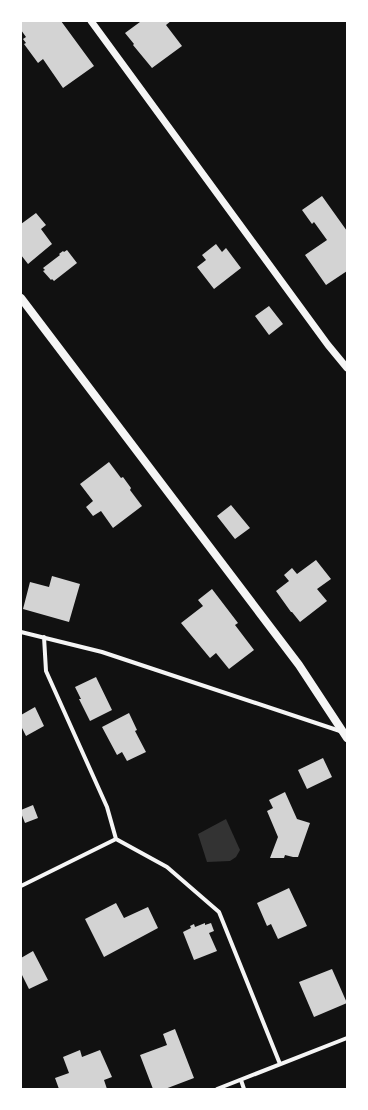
<svg xmlns="http://www.w3.org/2000/svg" width="368" height="1110" font-family="'Libre Baskerville',serif">
	<style>
		.water { fill: #333 }
		.building { fill: #d3d3d3 }
		.lines { fill: none; stroke-linecap: round; stroke-linejoin: round }
		.minor { stroke: #f5f5f5; stroke-width: 4 }
		.tertiary { stroke: #f5f5f5; stroke-width: 7 }
		.secondary { stroke: #f5f5f5; stroke-width: 8 }
	</style>
	<rect width="100%" height="100%" fill="#111"/>
	<path class="water" d="M 226,819 L 240,850 L 236,857 L 230,861 L 207,862 L 198,834 Z"/>
	<path class="building" d="M 21,21 L 61,21 L 94,66 L 63,88 L 43,59 L 38,63 L 24,44 L 26,43 L 23,39 L 26,37 L 21,30 Z
		M 139,21 L 171,21 L 166,25 L 182,46 L 152,68 L 133,45 L 134,44 L 125,33 L 140,22 Z
		M 322,196 L 347,231 L 347,271 L 326,285 L 305,255 L 327,240 L 314,222 L 312,224 L 302,210 Z
		M 36,213 L 46,225 L 41,229 L 52,244 L 28,264 L 21,255 L 21,224 Z
		M 216,244 L 222,252 L 226,248 L 241,268 L 214,289 L 197,267 L 206,260 L 202,255 Z
		M 67,250 L 77,263 L 54,281 L 52,279 L 51,280 L 43,271 L 45,270 L 43,268 L 60,255 L 59,254 L 63,251 L 64,252 Z
		M 269,306 L 283,324 L 269,335 L 255,316 Z
		M 109,462 L 121,478 L 123,477 L 131,488 L 130,490 L 142,506 L 113,528 L 101,511 L 93,516 L 86,507 L 93,501 L 80,484 Z
		M 231,505 L 250,528 L 235,539 L 217,516 Z
		M 316,560 L 331,579 L 317,589 L 327,601 L 300,622 L 292,612 L 291,612 L 276,591 L 289,581 L 284,575 L 292,568 L 297,574 Z
		M 52,576 L 80,584 L 69,622 L 23,609 L 30,582 L 49,587 Z
		M 212,589 L 238,623 L 235,625 L 254,650 L 229,669 L 216,653 L 210,658 L 181,623 L 203,606 L 198,600 Z
		M 96,677 L 112,710 L 90,721 L 79,699 L 81,699 L 75,687 Z
		M 35,707 L 44,726 L 26,736 L 21,726 L 21,715 Z
		M 129,713 L 137,730 L 135,731 L 146,752 L 127,761 L 122,752 L 117,755 L 102,727 Z
		M 323,758 L 332,777 L 307,789 L 298,770 Z
		M 285,792 L 297,819 L 310,823 L 298,857 L 293,857 L 285,855 L 284,858 L 270,858 L 278,837 L 267,811 L 273,808 L 269,800 Z
		M 33,805 L 38,818 L 25,823 L 21,813 L 21,810 Z
		M 289,888 L 307,926 L 278,939 L 271,924 L 267,926 L 257,903 Z
		M 116,903 L 124,918 L 148,907 L 158,928 L 104,957 L 85,919 Z
		M 205,923 L 205,925 L 211,923 L 214,931 L 209,933 L 217,951 L 194,960 L 183,932 L 191,928 L 190,926 L 194,924 L 195,927 Z
		M 33,951 L 48,980 L 29,989 L 21,973 L 21,958 Z
		M 332,969 L 347,1003 L 314,1017 L 299,982 Z
		M 175,1029 L 194,1078 L 165,1089 L 153,1089 L 140,1055 L 167,1045 L 163,1034 Z
		M 80,1050 L 82,1057 L 100,1050 L 112,1077 L 104,1080 L 107,1089 L 59,1089 L 55,1078 L 69,1073 L 63,1057 Z"/>
	<g class="lines">
		<path class="minor" d="M 21,632 L 102,652 L 343,732
			M 44,637 L 46,671 L 107,807 L 116,839
			M 21,886 L 116,839 L 167,867 L 219,912 L 280,1064
			M 241,1080 L 244,1089
			M 217,1089 L 347,1038"/>
		<path class="tertiary" d="M 91,21 L 328,345 L 347,368"/>
		<path class="secondary" d="M 21,298 L 299,665 L 347,738"/>
	</g>
	<rect width="368" height="1110" fill="none" stroke="#ffffff" stroke-width="44"/>
</svg>
